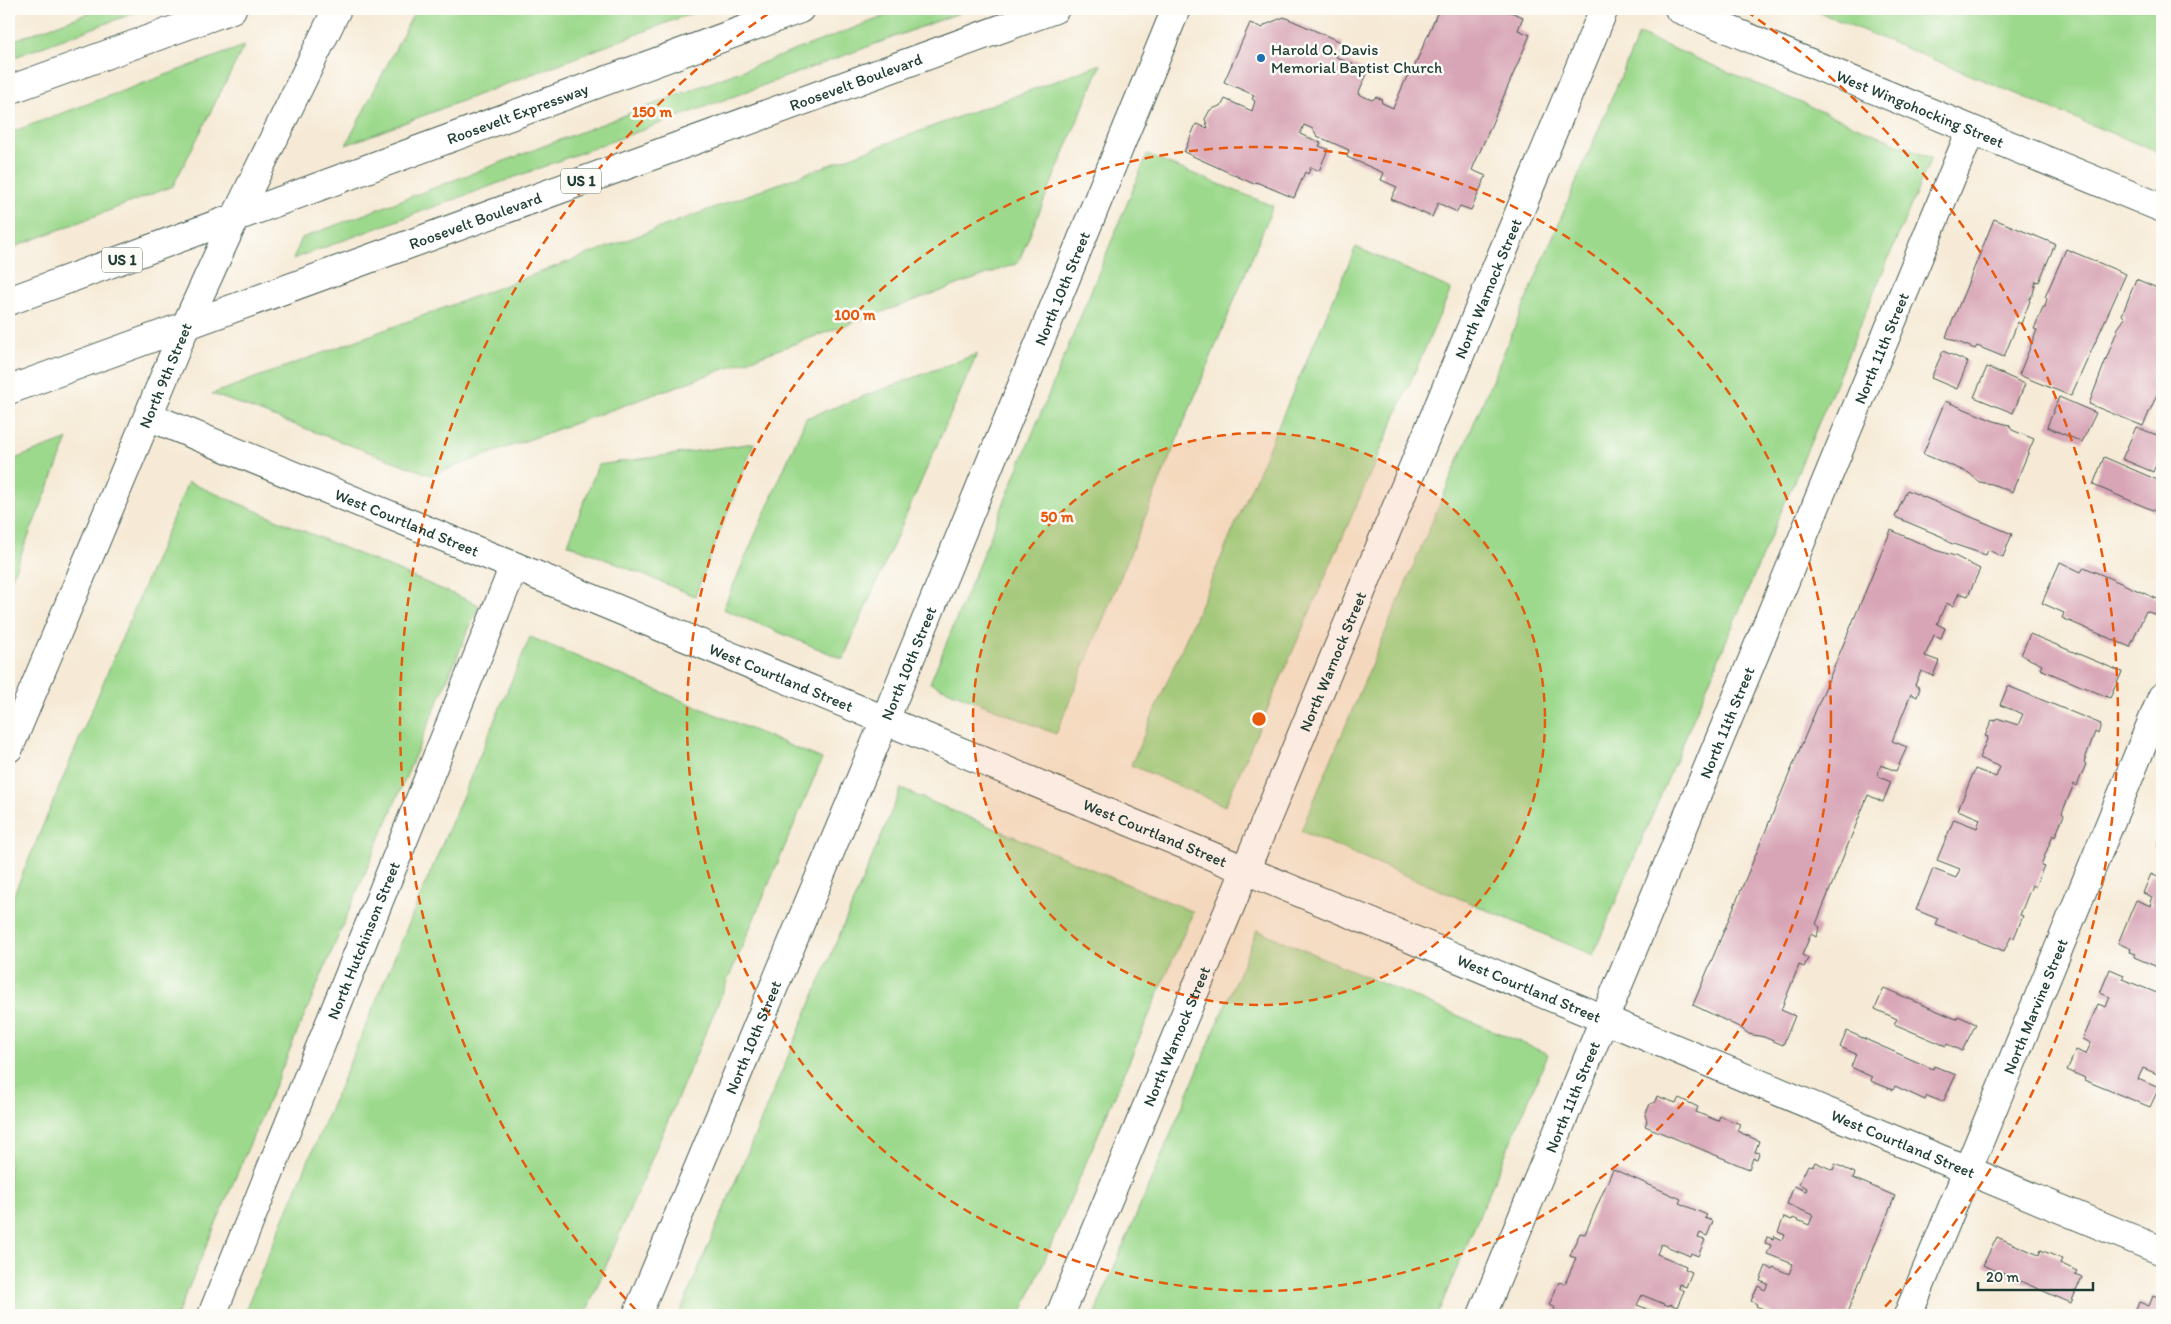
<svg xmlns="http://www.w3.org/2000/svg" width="2171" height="1324" font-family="Itim,sans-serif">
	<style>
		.green { fill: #9dd98d; stroke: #5e8b60 }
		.building { fill: #d8a5b6 }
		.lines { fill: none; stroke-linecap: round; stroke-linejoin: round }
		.minor-casing { stroke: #3f574c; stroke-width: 30 }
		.major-casing { stroke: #3f574c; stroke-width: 30 }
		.highway-casing { stroke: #3f574c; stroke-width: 30 }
		.minor { stroke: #fff; stroke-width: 28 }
		.major { stroke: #fff; stroke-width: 28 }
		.highway { stroke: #fff; stroke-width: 28 }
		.ring { fill: none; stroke: #e8590c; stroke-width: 2.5; stroke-dasharray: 9 6 }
		.poi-dot { fill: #1f6fb2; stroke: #fdfcf7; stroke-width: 2 }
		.labels { text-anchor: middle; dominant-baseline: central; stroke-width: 5; stroke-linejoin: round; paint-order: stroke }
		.shield { fill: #fdfcf7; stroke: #62766e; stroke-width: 1 }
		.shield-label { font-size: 15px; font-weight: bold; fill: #1f3d34 }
		.poi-label { font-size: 16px; fill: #1f3d34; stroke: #fdfcf7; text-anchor: start }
		.street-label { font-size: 16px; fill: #1f3d34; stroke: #fdfcf7 }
		.centre { fill: #e8590c; stroke: #fdfcf7; stroke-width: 2.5 }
		.ring-label { font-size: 15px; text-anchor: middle; font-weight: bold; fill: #e8590c; stroke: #fdfcf7; stroke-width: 5; stroke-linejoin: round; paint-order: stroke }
	</style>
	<rect width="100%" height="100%" fill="#fdfcf7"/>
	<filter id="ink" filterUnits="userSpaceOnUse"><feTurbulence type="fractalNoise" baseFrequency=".02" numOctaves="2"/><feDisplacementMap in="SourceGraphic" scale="10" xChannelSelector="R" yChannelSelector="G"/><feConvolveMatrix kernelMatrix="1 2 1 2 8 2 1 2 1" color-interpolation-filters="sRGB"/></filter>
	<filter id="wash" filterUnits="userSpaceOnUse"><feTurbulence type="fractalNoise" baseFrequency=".0096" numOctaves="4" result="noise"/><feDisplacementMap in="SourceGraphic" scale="20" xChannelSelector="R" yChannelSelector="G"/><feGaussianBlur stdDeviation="1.12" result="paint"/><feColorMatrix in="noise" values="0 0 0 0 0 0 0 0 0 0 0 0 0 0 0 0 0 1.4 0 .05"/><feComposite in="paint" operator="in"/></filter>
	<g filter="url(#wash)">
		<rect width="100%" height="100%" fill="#f6ead6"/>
		<path class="green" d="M 100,9 L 145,9 L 9,59 L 9,42 Z
			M 416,9 L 703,9 L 346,145 Z
			M 904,9 L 970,9 L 293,259 L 302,238 Z
			M 1811,9 L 2162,9 L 2162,154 Z
			M 1639,34 L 1931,158 L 1593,955 L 1301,831 Z
			M 244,46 L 173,186 L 9,249 L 9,133 Z
			M 1101,64 L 1018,263 L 431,475 L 212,394 Z
			M 1147,155 L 1273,206 L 1056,734 L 930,683 Z
			M 1356,247 L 1451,289 L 1225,806 L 1131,765 Z
			M 977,354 L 843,659 L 723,609 L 806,418 Z
			M 68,439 L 9,584 L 9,461 Z
			M 754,443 L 695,596 L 568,544 L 598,465 Z
			M 188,482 L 479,605 L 177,1315 L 9,1315 L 9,906 Z
			M 530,637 L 822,759 L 585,1315 L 243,1315 Z
			M 901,789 L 1193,912 L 1021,1315 L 679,1315 Z
			M 1257,930 L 1548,1054 L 1437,1315 L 1094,1315 Z"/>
		<g id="blocks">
			<path class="building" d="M 1439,9 L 1503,9 L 1523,17 L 1518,30 L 1530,35 L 1472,170 L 1486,176 L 1471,210 L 1460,206 L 1457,212 L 1438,203 L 1432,217 L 1391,199 L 1397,187 L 1381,180 L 1384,173 L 1347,157 L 1349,150 L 1317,136 L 1313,129 L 1304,125 L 1300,134 L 1321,143 L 1319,146 L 1328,149 L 1319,171 L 1311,167 L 1308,174 L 1305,172 L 1294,198 L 1256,182 L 1254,184 L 1184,152 L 1196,124 L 1208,128 L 1205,119 L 1210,110 L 1222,105 L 1225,99 L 1252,111 L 1255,101 L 1252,99 L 1254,95 L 1224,82 L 1250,23 L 1263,28 L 1265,25 L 1284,17 L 1343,43 L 1336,57 L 1368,71 L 1358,94 L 1372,100 L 1376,97 L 1381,99 L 1382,103 L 1393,108 L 1409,72 L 1412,72 Z
				M 1994,219 L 2055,244 L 2039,282 L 2036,281 L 2033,294 L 2029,300 L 2030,301 L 2021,324 L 2018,322 L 2004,357 L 1977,346 L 1975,349 L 1946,337 Z
				M 2066,249 L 2126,274 L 2071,396 L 2019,375 L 2037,330 L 2034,329 L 2043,307 L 2045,307 L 2047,298 L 2045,297 Z
				M 2136,279 L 2162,290 L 2162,383 L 2143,426 L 2089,404 L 2118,328 L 2125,318 L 2122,315 Z
				M 1943,351 L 1968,362 L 1957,389 L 1931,378 Z
				M 1987,367 L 2025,384 L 2013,413 L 1974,397 Z
				M 2059,397 L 2096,413 L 2082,442 L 2047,427 Z
				M 1945,401 L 1994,421 L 2009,425 L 2012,430 L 2034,439 L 2012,492 L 1992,484 L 1979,482 L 1969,473 L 1923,454 Z
				M 2136,427 L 2162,437 L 2162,451 L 2153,472 L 2122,459 Z
				M 2104,457 L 2162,482 L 2162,514 L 2093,485 Z
				M 1907,490 L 2012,534 L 2003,557 L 1988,550 L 1986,555 L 1950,543 L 1943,537 L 1895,517 Z
				M 1891,530 L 1935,550 L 1955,556 L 1980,569 L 1968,596 L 1959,593 L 1953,606 L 1946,603 L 1937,624 L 1945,628 L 1941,638 L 1934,635 L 1925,656 L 1939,661 L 1933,676 L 1921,671 L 1915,685 L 1920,688 L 1917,697 L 1911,694 L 1892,741 L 1907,747 L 1896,771 L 1881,765 L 1877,776 L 1891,782 L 1883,802 L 1868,795 L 1816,924 L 1820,927 L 1816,937 L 1811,934 L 1802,955 L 1808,958 L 1804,967 L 1799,965 L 1781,1010 L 1795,1016 L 1783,1045 L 1764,1037 L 1749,1034 L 1739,1027 L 1693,1005 Z
				M 2060,562 L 2081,572 L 2084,567 L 2162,601 L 2162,617 L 2146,611 L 2130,647 L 2062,618 L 2064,613 L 2042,603 Z
				M 2030,634 L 2122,672 L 2110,698 L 2040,669 L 2042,665 L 2021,655 Z
				M 2008,686 L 2101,724 L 2098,734 L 2095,732 L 2084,762 L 2086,764 L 2077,786 L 2074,784 L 2062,813 L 2064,815 L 2055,837 L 2053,835 L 2041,865 L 2044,866 L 2039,877 L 2035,887 L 2032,885 L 2020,915 L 2023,916 L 2014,938 L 2011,937 L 2004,951 L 1936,925 L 1938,919 L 1916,910 L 1933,869 L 1956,878 L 1960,869 L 1937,860 L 1954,819 L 1977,828 L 1980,819 L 1958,810 L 1975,769 L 1996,777 L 2000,767 L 1979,758 L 1988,737 L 1985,736 L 1992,720 L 1995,721 L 1997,718 L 2018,725 L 2023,714 L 2000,705 Z
				M 2162,834 L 2162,848 L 2157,846 Z
				M 2151,874 L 2162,879 L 2162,969 L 2134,957 L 2136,954 L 2130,952 L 2131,949 L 2118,943 L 2136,900 L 2151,906 L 2152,903 L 2150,902 L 2152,897 L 2143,893 Z
				M 2110,969 L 2124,975 L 2122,979 L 2162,995 L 2162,1021 L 2158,1031 L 2162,1032 L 2162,1076 L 2143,1068 L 2138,1079 L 2159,1088 L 2150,1107 L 2084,1080 L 2085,1078 L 2067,1070 L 2076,1050 L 2086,1054 L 2091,1043 L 2083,1039 L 2098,1004 L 2106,1007 L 2110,997 L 2100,993 Z
				M 1884,988 L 1956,1019 L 1958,1016 L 1976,1024 L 1962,1051 L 1947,1044 L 1946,1046 L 1894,1024 L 1897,1019 L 1875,1009 Z
				M 1847,1031 L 1933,1069 L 1934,1066 L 1956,1075 L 1943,1102 L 1927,1096 L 1925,1100 L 1895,1086 L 1893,1090 L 1871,1081 L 1872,1077 L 1851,1067 L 1856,1054 L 1840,1047 Z
				M 1657,1096 L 1676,1103 L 1679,1098 L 1698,1107 L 1696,1112 L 1718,1121 L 1720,1116 L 1740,1124 L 1737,1131 L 1759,1141 L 1755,1152 L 1759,1153 L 1757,1159 L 1753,1158 L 1749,1169 L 1645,1126 L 1647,1121 L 1645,1115 L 1650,1104 L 1655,1102 Z
				M 1815,1162 L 1833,1170 L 1835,1164 L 1855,1173 L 1853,1178 L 1895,1196 L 1846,1315 L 1772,1315 L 1773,1313 L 1756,1306 L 1757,1304 L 1751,1301 L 1758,1286 L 1765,1290 L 1768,1284 L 1760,1281 L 1766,1266 L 1772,1269 L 1773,1267 L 1789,1274 L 1793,1264 L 1767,1254 L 1771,1245 L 1765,1243 L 1767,1237 L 1773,1239 L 1774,1236 L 1783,1240 L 1785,1235 L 1778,1232 L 1784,1217 L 1792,1220 L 1793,1218 L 1809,1225 L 1813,1215 L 1787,1204 L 1794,1186 L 1806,1191 L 1807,1188 L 1799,1184 L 1808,1165 L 1813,1166 Z
				M 1613,1169 L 1681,1199 L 1679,1203 L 1707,1215 L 1705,1218 L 1713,1221 L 1707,1236 L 1700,1233 L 1698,1238 L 1705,1240 L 1698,1256 L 1691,1253 L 1690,1256 L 1661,1244 L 1657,1254 L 1686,1266 L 1685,1269 L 1692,1272 L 1686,1287 L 1679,1284 L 1678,1288 L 1684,1291 L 1677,1307 L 1670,1304 L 1669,1306 L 1642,1295 L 1637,1305 L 1663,1315 L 1552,1315 L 1555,1308 L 1549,1305 L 1559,1282 L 1565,1284 L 1576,1258 L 1570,1256 L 1575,1243 L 1580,1233 L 1585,1234 Z
				M 1997,1237 L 2039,1255 L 2041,1250 L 2062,1259 L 2060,1263 L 2077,1271 L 2075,1274 L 2082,1277 L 2071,1303 L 1983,1265 Z
				M 2153,1296 L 2162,1300 L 2162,1315 L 2133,1315 L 2139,1302 L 2149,1306 Z"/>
		</g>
	</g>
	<g filter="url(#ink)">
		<use href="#blocks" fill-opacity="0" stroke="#3f574c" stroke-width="1"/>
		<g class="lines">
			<g class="minor-casing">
				<g id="minor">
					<path id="s1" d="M 148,416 L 514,566 L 2162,1251"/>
					<path id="s2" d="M 9,748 L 186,325 L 235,218 L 337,9"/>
					<path id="s3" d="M 212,1315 L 514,566"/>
					<path id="s4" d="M 637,1315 L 885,720 L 1176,9"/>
					<path id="s5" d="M 1060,1315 L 1604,9"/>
					<path id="s6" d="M 1482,1315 L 1971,130"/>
					<path id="s7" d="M 1908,1315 L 2162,697"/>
				</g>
			</g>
			<g class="major-casing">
				<g id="major">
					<path id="s8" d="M 1679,9 L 2162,208"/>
				</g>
			</g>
			<g class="highway-casing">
				<g id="highway">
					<path d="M 9,90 L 232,9"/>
					<path id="s9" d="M 9,301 L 800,9"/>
					<path id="s10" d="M 9,390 L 1055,9"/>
				</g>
			</g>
			<use href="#minor" class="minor"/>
			<use href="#major" class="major"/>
			<use href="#highway" class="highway"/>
		</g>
	</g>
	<circle cx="1259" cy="719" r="286" fill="#e8590c" fill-opacity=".12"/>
	<g class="ring">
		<circle cx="1259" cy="719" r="286"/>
		<circle cx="1259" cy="719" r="572"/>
		<path d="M636 1310A859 859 0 0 1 772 11M1746 11A859 859 0 0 1 1882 1310"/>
	</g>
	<circle class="poi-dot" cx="1261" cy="58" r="5"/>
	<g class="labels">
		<g class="shield">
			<rect x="561" y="168.5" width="40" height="25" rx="4"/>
			<rect x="102" y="247.5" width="40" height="25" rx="4"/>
		</g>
		<g class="shield-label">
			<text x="581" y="181">US 1</text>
			<text x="122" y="260">US 1</text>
		</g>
		<g class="poi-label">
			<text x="1271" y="49">Harold O. Davis<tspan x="1271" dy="18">Memorial Baptist Church</tspan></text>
		</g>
		<g class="street-label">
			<text stroke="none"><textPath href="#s10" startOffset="901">Roosevelt Boulevard</textPath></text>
			<text stroke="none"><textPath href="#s8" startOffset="261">West Wingohocking Street</textPath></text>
			<text stroke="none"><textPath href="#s9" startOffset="542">Roosevelt Expressway</textPath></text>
			<text stroke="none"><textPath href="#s10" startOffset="496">Roosevelt Boulevard</textPath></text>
			<text stroke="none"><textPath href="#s4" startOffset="1111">North 10th Street</textPath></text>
			<text stroke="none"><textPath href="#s5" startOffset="1112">North Warnock Street</textPath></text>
			<text stroke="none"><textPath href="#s6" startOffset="1046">North 11th Street</textPath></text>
			<text stroke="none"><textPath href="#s2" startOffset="404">North 9th Street</textPath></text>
			<text stroke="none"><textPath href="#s1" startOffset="280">West Courtland Street</textPath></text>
			<text stroke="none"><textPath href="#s5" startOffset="708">North Warnock Street</textPath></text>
			<text stroke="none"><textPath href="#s4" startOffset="706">North 10th Street</textPath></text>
			<text stroke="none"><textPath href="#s1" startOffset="685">West Courtland Street</textPath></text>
			<text stroke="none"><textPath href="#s6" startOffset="641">North 11th Street</textPath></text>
			<text stroke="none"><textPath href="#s1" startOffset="1090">West Courtland Street</textPath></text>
			<text stroke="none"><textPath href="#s3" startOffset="404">North Hutchinson Street</textPath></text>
			<text stroke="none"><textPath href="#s1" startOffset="1495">West Courtland Street</textPath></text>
			<text stroke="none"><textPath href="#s7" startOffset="334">North Marvine Street</textPath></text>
			<text stroke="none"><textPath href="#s5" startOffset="302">North Warnock Street</textPath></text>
			<text stroke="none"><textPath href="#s4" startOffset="301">North 10th Street</textPath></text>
			<text stroke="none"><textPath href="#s6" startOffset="236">North 11th Street</textPath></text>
			<text stroke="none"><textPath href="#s1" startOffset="1900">West Courtland Street</textPath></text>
		</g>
	</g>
	<circle cx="1259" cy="719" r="8" class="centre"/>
	<g class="ring-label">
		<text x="652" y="117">150 m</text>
		<text x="855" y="320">100 m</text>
		<text x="1057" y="522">50 m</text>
	</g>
	<rect width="2171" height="1324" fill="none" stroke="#fdfcf7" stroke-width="30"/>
	<path d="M1978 1282v8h115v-8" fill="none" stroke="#1f3d34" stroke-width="2.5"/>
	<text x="1986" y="1282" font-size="15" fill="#1f3d34" stroke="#fdfcf7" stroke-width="4" paint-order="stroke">20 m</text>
</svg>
